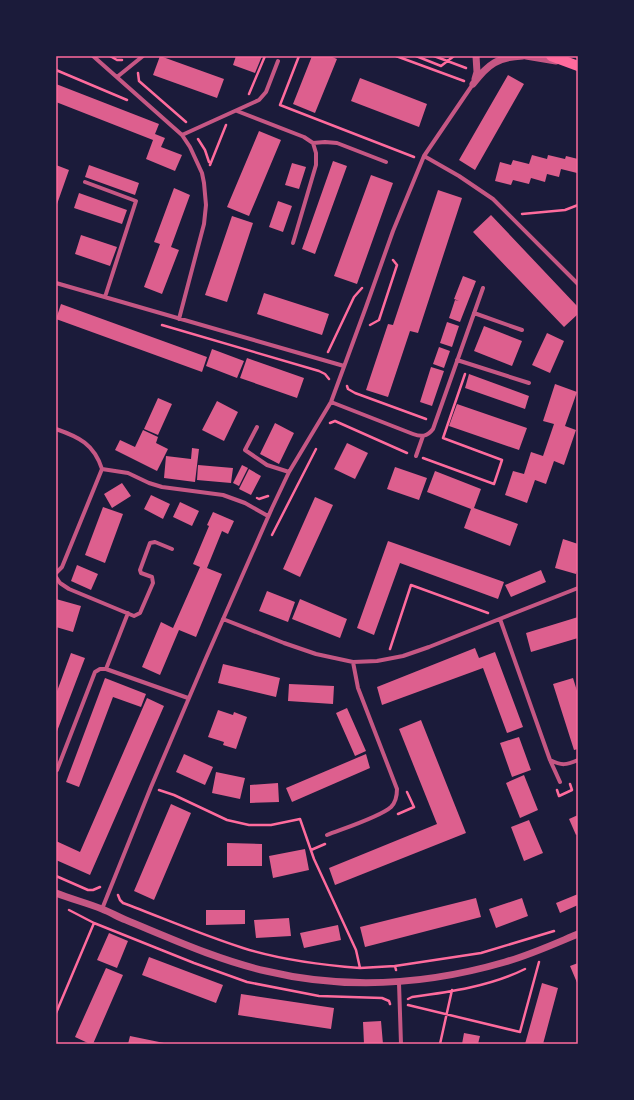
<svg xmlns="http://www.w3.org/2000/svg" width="634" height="1100" font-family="Spectral,serif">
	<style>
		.building { fill: #dd5f8e }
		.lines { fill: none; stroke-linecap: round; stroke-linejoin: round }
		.path { stroke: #ff6b9d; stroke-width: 2.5 }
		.minor { stroke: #c65784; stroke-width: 4 }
		.tertiary { stroke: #c65784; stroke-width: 7 }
		.primary { stroke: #ff6b9d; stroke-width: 10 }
		.neatline { fill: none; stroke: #ff6b9d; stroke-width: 1.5 }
	</style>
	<rect width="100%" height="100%" fill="#1b1b3a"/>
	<path class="building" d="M 160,56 L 224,79 L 217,98 L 153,75 Z
		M 236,56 L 262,56 L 255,73 L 233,65 Z
		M 312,56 L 330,56 L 337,59 L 315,113 L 293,104 Z
		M 508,75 L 524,84 L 475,170 L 459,160 Z
		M 360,78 L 427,104 L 419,127 L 351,101 Z
		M 56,84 L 159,124 L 155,134 L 165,138 L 161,147 L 182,155 L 175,171 L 146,159 L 153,140 L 56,102 Z
		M 259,131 L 281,140 L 249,216 L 227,207 Z
		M 532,155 L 547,159 L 548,155 L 565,159 L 566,156 L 578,159 L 577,173 L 561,169 L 559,177 L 547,174 L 545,182 L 531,178 L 529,184 L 513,180 L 511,185 L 495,181 L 500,162 L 511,165 L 513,160 L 529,164 Z
		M 333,161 L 347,166 L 315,254 L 302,249 Z
		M 292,163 L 306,167 L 299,189 L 285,185 Z
		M 56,165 L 69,170 L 56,207 Z
		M 89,165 L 139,183 L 135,195 L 85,177 Z
		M 371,175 L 393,183 L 357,284 L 334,276 Z
		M 174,188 L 190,195 L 171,247 L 179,250 L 162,294 L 144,287 L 160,244 L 154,242 Z
		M 438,190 L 462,198 L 418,333 L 410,331 L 388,397 L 366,390 L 388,324 L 393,325 Z
		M 79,193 L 127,210 L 122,224 L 74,208 Z
		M 278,201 L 292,206 L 283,232 L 269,227 Z
		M 491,215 L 578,307 L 578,314 L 564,327 L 473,232 Z
		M 232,216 L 253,223 L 227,302 L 205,295 Z
		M 81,235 L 117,247 L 110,266 L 75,254 Z
		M 463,276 L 476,281 L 460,322 L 449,318 L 455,300 L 459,301 L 454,299 Z
		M 264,293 L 329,314 L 322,335 L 257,314 Z
		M 61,304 L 207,357 L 202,372 L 56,319 Z
		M 447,322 L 459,326 L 452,347 L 440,343 Z
		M 484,326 L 522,341 L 512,366 L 474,351 Z
		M 547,333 L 564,341 L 550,373 L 532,365 Z
		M 439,347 L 450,351 L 444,368 L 433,364 Z
		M 212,349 L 244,361 L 237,378 L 206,366 Z
		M 247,358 L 304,378 L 297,398 L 240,378 Z
		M 431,367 L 444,371 L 432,406 L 420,402 Z
		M 469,374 L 529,396 L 525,409 L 465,388 Z
		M 555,384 L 577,392 L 565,426 L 576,430 L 564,465 L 554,461 L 546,484 L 535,480 L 527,503 L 505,495 L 513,471 L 524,474 L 531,452 L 543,456 L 554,424 L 543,421 Z
		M 158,398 L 172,404 L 158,435 L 144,429 Z
		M 217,401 L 238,412 L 224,441 L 202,430 Z
		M 457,404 L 527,428 L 519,450 L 449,426 Z
		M 275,423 L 294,433 L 279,464 L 260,454 Z
		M 143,430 L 158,437 L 156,443 L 168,449 L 157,471 L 115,450 L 120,440 L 135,447 Z
		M 347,443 L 368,453 L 355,479 L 334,469 Z
		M 192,448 L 199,449 L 195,482 L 164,478 L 166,456 L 191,459 Z
		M 198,465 L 233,468 L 231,483 L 197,480 Z
		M 242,465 L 248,468 L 239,486 L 233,483 Z
		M 395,467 L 427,478 L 419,500 L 387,489 Z
		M 249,469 L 261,476 L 251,495 L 239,489 Z
		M 435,471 L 481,489 L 474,508 L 518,524 L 510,546 L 464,528 L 471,509 L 427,492 Z
		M 122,483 L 131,496 L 112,508 L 104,494 Z
		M 151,495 L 170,504 L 163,519 L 144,509 Z
		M 315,497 L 333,505 L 300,577 L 283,569 Z
		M 180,502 L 199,511 L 192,526 L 173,517 Z
		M 103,507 L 123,514 L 105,563 L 85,555 Z
		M 213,512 L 234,521 L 228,534 L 222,531 L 207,568 L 222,574 L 196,637 L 179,630 L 160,675 L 142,667 L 161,622 L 173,628 L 200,567 L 193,564 L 209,526 L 207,525 Z
		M 563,539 L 578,544 L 578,566 L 576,574 L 555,568 Z
		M 388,541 L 504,582 L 498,599 L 400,563 L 374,635 L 357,628 Z
		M 77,565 L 98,574 L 91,590 L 71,581 Z
		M 541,570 L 546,582 L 511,597 L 505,585 Z
		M 267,591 L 295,602 L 288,622 L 259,611 Z
		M 56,599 L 81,606 L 73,632 L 56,627 Z
		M 300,599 L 347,619 L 340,638 L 292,619 Z
		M 578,617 L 578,638 L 531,652 L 526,633 Z
		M 475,648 L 479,658 L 495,652 L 523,727 L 507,733 L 483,668 L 382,705 L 377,687 Z
		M 71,653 L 85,658 L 56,734 L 56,694 Z
		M 223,664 L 280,678 L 276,697 L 218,683 Z
		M 105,678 L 146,694 L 141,707 L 113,697 L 79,787 L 66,782 Z
		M 573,678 L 578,694 L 578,749 L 574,750 L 553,684 Z
		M 289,684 L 334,686 L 333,704 L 288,701 Z
		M 147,698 L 164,706 L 90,875 L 56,860 L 56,841 L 80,852 Z
		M 347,708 L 366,751 L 355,756 L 336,713 Z
		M 218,710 L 233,715 L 234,712 L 247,717 L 236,749 L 223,745 L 224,742 L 208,737 Z
		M 421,720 L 466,833 L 335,885 L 329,868 L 437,824 L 399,729 Z
		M 519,737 L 531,770 L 512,777 L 500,743 Z
		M 184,754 L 213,767 L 205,785 L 176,772 Z
		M 366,754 L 370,768 L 292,802 L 286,788 Z
		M 216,772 L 245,778 L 240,799 L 212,793 Z
		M 524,775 L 538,810 L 520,818 L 506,783 Z
		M 278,783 L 279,802 L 250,803 L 250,785 Z
		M 171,804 L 191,813 L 154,900 L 134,891 Z
		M 578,815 L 578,834 L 576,835 L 569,819 Z
		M 529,820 L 543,853 L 524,861 L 511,827 Z
		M 227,843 L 262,844 L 262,866 L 227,866 Z
		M 305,849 L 309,870 L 273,878 L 269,856 Z
		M 578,894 L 578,905 L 560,913 L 556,903 Z
		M 476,898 L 481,917 L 365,947 L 360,927 Z
		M 522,898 L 528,916 L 496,928 L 489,909 Z
		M 206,910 L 245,910 L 245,924 L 206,925 Z
		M 289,918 L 291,936 L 256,938 L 254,920 Z
		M 338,925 L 341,940 L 304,948 L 300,933 Z
		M 109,933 L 128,941 L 117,968 L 97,960 Z
		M 149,957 L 223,985 L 216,1003 L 142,975 Z
		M 578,963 L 578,985 L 570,966 Z
		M 106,968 L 123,975 L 93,1044 L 90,1044 L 75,1037 Z
		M 542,983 L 558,988 L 543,1044 L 525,1044 Z
		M 241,994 L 334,1008 L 331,1029 L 238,1015 Z
		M 381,1021 L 383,1044 L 364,1044 L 363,1022 Z
		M 464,1033 L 480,1036 L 478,1044 L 462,1044 Z
		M 130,1036 L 164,1043 L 164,1044 L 128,1044 Z"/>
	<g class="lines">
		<path class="path" d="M 110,56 L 117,60 L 122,60
			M 299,56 L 280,105 L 414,157
			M 396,56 L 464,81
			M 416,56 L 441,66 L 454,56
			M 434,56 L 466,68
			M 56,70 L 127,100
			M 138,73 L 139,81 L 186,122
			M 249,94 L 265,56
			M 198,139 L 205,150 L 209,162
			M 210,165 L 226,125
			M 522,214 L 565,210 L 578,205
			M 162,325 L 319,371 L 325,374 L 329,379
			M 370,325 L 379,320 L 397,265 L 393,260
			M 328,352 L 354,297 L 362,288
			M 347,386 L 348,389 L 355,393 L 426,419
			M 330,423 L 335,421 L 407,453
			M 423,458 L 494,484 L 502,460 L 443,438 L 465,374
			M 257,498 L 259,499 L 268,496
			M 272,535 L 316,449
			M 390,649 L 411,585 L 488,613
			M 159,790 L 174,795 L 227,820 L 249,825 L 271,825 L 300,819 L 314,859 L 356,950 L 360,968 L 395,966 L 396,970
			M 557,790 L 559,796 L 572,790 L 570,784
			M 398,814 L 414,807 L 407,792
			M 311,850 L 325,844
			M 56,876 L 88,890 L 93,890 L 100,887
			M 118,895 L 120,900 L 123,903 C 163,918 202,935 243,948 C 281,960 321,965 360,968
			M 69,910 L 94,923 L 194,963 L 247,982 L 319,996 L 382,998 L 389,1001 L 390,1004
			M 395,966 L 481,953 L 554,931
			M 408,999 L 412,997 C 450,992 491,986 525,969
			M 408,1005 L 520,1032 L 539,962
			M 56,1013 L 94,923
			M 440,1044 L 452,990"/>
		<path class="minor" d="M 93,56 L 182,135 L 190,147 L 202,173 L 204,183 L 206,205 L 204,224 L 179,319
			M 117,77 L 143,56
			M 237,111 L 304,137 L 313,143 L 325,142 L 337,143 L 386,162
			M 182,135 L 259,100 L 266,92 L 278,61
			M 424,156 L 459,176 L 493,199 L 578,284
			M 85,182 L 136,201 L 105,297
			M 293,243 L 316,165 L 316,153 L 313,143
			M 56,283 L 344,366
			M 474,313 L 522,330
			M 457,360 L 529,383
			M 331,402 L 413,434 C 421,437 427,437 433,429 L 483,288
			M 257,427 L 245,450 L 267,465 L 289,472
			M 56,429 C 79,437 94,444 102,469 L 62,567 L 56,573
			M 416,456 L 423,436
			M 102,469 L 128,473 L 149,483 L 162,487 L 223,495 L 245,503 L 268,516
			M 56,577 L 60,583 L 69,589 L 134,616 L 140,613 L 153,583 L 152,577 L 141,573 L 140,570 L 150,543 L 155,542 L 172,549
			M 223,619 L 284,643 L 316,654 L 353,662 L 377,661 L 403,656 L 429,647 L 578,588
			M 500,619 L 550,760 C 562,766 566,765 578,760
			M 106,669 L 128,613
			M 550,760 L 560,782
			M 57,770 L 95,672 L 100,669 L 106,669 L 188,698
			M 327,835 C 342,829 380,817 391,807 C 396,802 397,796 397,789 L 358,688 L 353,662
			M 102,909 L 151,787 L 206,658 L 272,508 L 289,472 L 331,402 L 366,307 L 393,231 L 424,156 L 473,84
			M 399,983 L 401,1044"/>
		<path class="tertiary" d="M 526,56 L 556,61
			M 475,79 L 477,72 L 476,56
			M 473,84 C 488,64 498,57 523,56
			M 56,893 C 71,899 87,903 102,909 C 110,912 118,917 126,920 C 172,939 218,960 266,971 C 345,990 426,985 505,962 C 530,955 554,944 578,934"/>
		<path class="primary" d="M 551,56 L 578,66"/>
	</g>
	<rect width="634" height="1100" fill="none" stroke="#1b1b3a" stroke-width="114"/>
	<rect x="57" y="57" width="520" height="986" class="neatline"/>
</svg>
